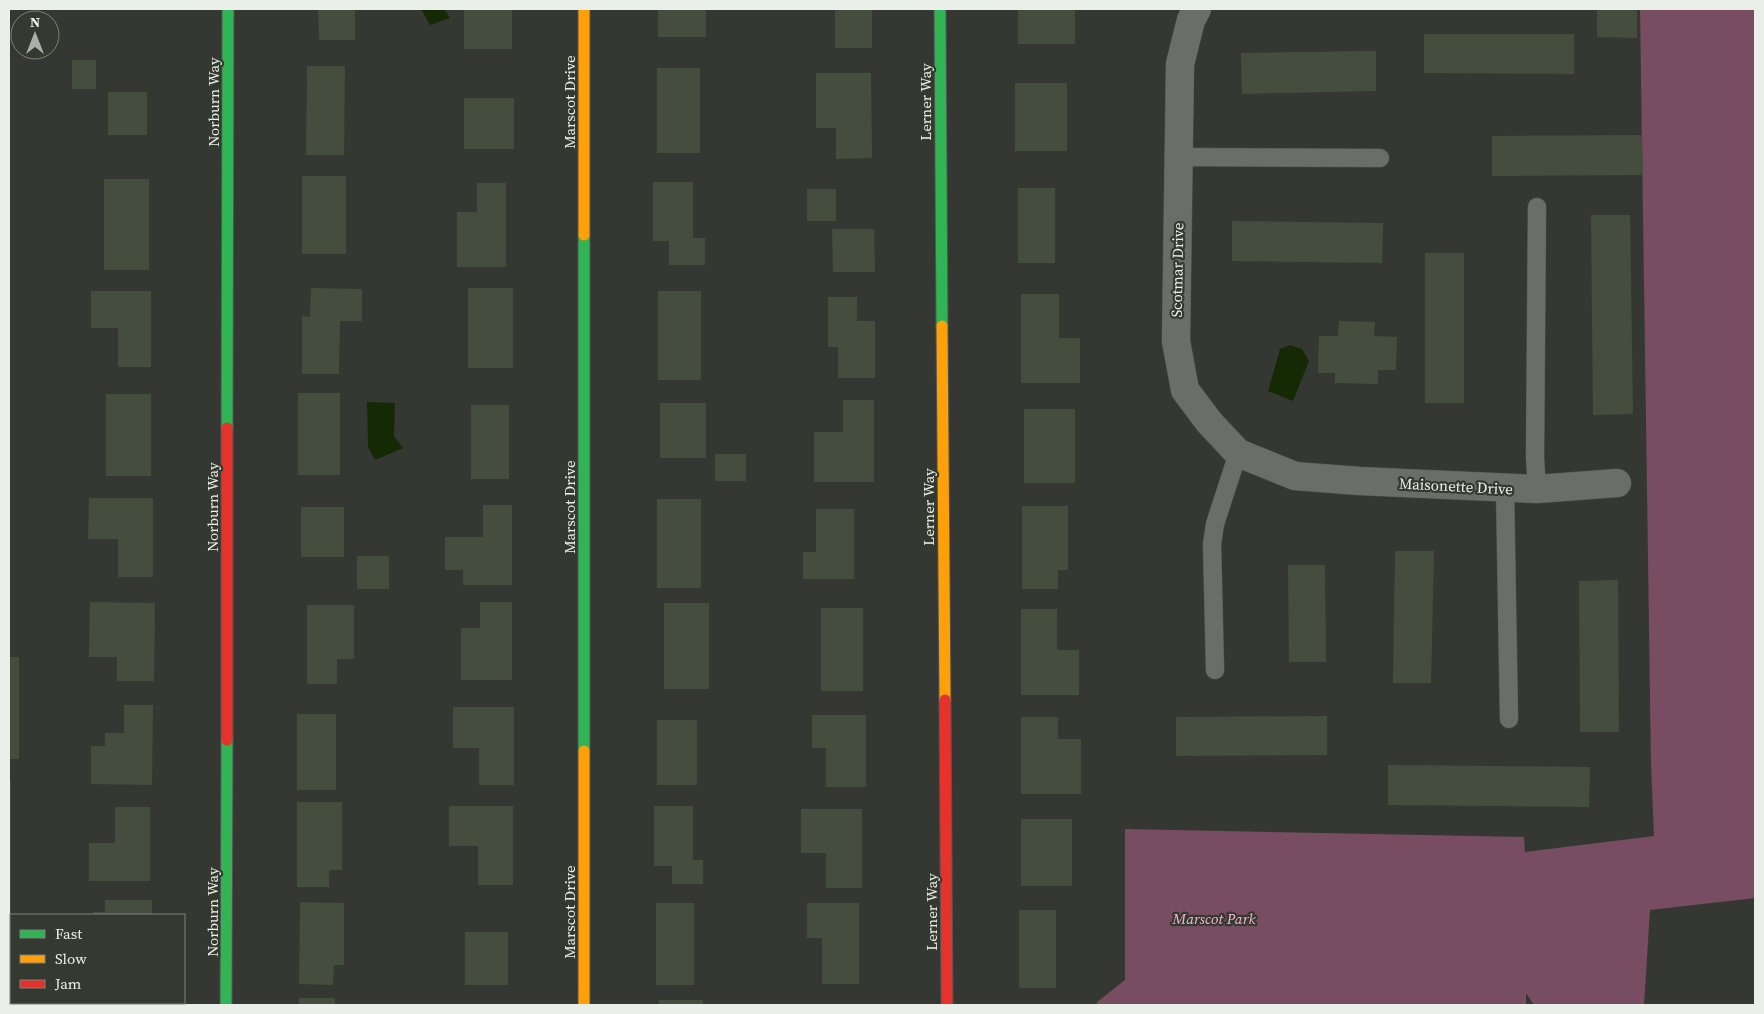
<svg xmlns="http://www.w3.org/2000/svg" width="1764" height="1014" font-family="'Source Serif 4',serif">
	<style>
		.green { fill: #784c61 }
		.water { fill: #152a04 }
		.building { fill: #454d3f }
		.lines { fill: none; stroke-linecap: round; stroke-linejoin: round }
		.lane-casing { stroke: #525550; stroke-width: 19 }
		.street-casing { stroke: #525550; stroke-width: 29 }
		.fast-casing { stroke: #525550; stroke-width: 13 }
		.slow-casing { stroke: #525550; stroke-width: 13 }
		.jam-casing { stroke: #525550; stroke-width: 13 }
		.lane { stroke: #6b6d69; stroke-width: 18 }
		.street { stroke: #6b6d69; stroke-width: 28 }
		.fast { stroke: #30b455; stroke-width: 11 }
		.slow { stroke: #ff9f0a; stroke-width: 11 }
		.jam { stroke: #e5322d; stroke-width: 11 }
		.labels { text-anchor: middle; dominant-baseline: central; stroke-width: 4.5; stroke-linejoin: round; paint-order: stroke }
		.street-label { font-size: 15px; fill: #ebefe9; stroke: #343a30 }
		.park-label { font-size: 15px; font-style: italic; fill: #feb2d6; stroke: #343a30 }
	</style>
	<rect width="100%" height="100%" fill="#353832"/>
	<path class="green" d="M 1640,9 L 1755,9 L 1755,898 L 1650,910 L 1644,1005 L 1534,1005 L 1526,993 L 1526,1005 L 1097,1005 L 1097,1002 L 1125,980 L 1125,829 L 1524,837 L 1525,852 L 1654,836 L 1651,765 Z"/>
	<path class="water" d="M 421,9 L 444,9 L 450,18 L 430,25 Z
		M 1290,345 L 1302,349 L 1309,361 L 1293,401 L 1268,391 L 1280,349 Z
		M 367,402 L 395,403 L 394,436 L 403,448 L 375,460 L 368,447 Z"/>
	<path class="building" d="M 318,9 L 355,9 L 355,40 L 319,40 Z
		M 464,9 L 512,9 L 512,49 L 464,49 Z
		M 658,9 L 706,9 L 706,37 L 658,37 Z
		M 835,9 L 872,9 L 872,48 L 835,48 Z
		M 1018,9 L 1075,9 L 1075,44 L 1018,44 Z
		M 1597,9 L 1637,9 L 1637,38 L 1597,37 Z
		M 1424,34 L 1574,34 L 1574,74 L 1424,73 Z
		M 1376,51 L 1376,91 L 1242,94 L 1241,53 Z
		M 72,60 L 96,60 L 96,89 L 72,89 Z
		M 307,66 L 345,66 L 344,155 L 306,155 Z
		M 657,68 L 700,68 L 700,153 L 657,153 Z
		M 816,73 L 871,73 L 872,158 L 836,159 L 836,128 L 816,128 Z
		M 1015,83 L 1067,83 L 1067,151 L 1015,151 Z
		M 108,92 L 147,92 L 147,135 L 108,135 Z
		M 464,98 L 514,98 L 514,149 L 464,149 Z
		M 1642,135 L 1643,175 L 1492,176 L 1492,136 Z
		M 302,176 L 346,176 L 346,254 L 302,254 Z
		M 104,179 L 149,179 L 149,270 L 104,270 Z
		M 653,182 L 693,182 L 693,238 L 705,238 L 705,265 L 669,265 L 669,241 L 653,241 Z
		M 477,183 L 506,183 L 506,267 L 457,267 L 457,212 L 477,212 Z
		M 1018,188 L 1055,188 L 1055,263 L 1018,263 Z
		M 807,189 L 836,189 L 836,221 L 807,221 Z
		M 1591,215 L 1630,215 L 1633,414 L 1593,415 Z
		M 1232,221 L 1383,223 L 1382,263 L 1232,261 Z
		M 832,229 L 874,229 L 875,272 L 833,272 Z
		M 1425,253 L 1464,253 L 1464,403 L 1425,403 Z
		M 311,288 L 362,289 L 362,321 L 340,321 L 339,374 L 302,374 L 302,316 L 310,317 Z
		M 468,288 L 513,288 L 513,368 L 468,368 Z
		M 91,291 L 151,291 L 151,367 L 118,367 L 118,328 L 91,328 Z
		M 658,291 L 701,291 L 701,380 L 658,380 Z
		M 1021,294 L 1059,294 L 1059,338 L 1080,338 L 1080,383 L 1021,383 Z
		M 828,297 L 857,297 L 857,321 L 875,321 L 875,378 L 838,378 L 838,347 L 828,347 Z
		M 1339,321 L 1375,322 L 1374,336 L 1397,337 L 1396,370 L 1378,370 L 1378,384 L 1335,383 L 1335,373 L 1318,373 L 1319,336 L 1338,336 Z
		M 298,393 L 340,393 L 340,475 L 298,475 Z
		M 106,394 L 151,394 L 151,476 L 106,476 Z
		M 843,400 L 874,400 L 874,482 L 814,482 L 814,432 L 843,432 Z
		M 660,403 L 706,403 L 706,458 L 660,458 Z
		M 471,405 L 509,405 L 509,479 L 471,479 Z
		M 1024,409 L 1075,409 L 1075,483 L 1024,483 Z
		M 715,454 L 746,454 L 746,481 L 715,481 Z
		M 89,498 L 153,498 L 153,577 L 118,577 L 118,539 L 88,539 Z
		M 657,499 L 701,499 L 701,588 L 657,588 Z
		M 483,505 L 512,505 L 512,585 L 463,585 L 463,570 L 445,570 L 445,537 L 483,537 Z
		M 1022,506 L 1068,506 L 1068,570 L 1058,570 L 1058,589 L 1022,589 Z
		M 301,507 L 344,507 L 344,557 L 301,557 Z
		M 816,509 L 854,509 L 854,579 L 803,579 L 803,552 L 816,552 Z
		M 1395,551 L 1434,551 L 1431,683 L 1393,683 Z
		M 357,556 L 389,556 L 389,589 L 357,589 Z
		M 1288,565 L 1325,565 L 1326,662 L 1289,662 Z
		M 1618,580 L 1619,732 L 1580,732 L 1579,581 Z
		M 90,602 L 155,603 L 154,681 L 117,681 L 117,657 L 89,657 Z
		M 480,602 L 512,602 L 512,680 L 461,680 L 461,628 L 480,628 Z
		M 664,603 L 709,603 L 709,689 L 664,689 Z
		M 307,605 L 354,605 L 354,659 L 337,659 L 337,684 L 307,684 Z
		M 821,608 L 863,608 L 863,691 L 821,691 Z
		M 1021,609 L 1057,609 L 1057,650 L 1079,650 L 1079,695 L 1021,695 Z
		M 9,657 L 19,657 L 19,759 L 9,759 Z
		M 124,705 L 153,705 L 152,785 L 91,784 L 91,746 L 105,746 L 105,733 L 124,733 Z
		M 453,707 L 514,707 L 514,785 L 479,785 L 479,748 L 453,748 Z
		M 297,714 L 336,714 L 336,790 L 297,790 Z
		M 812,715 L 866,715 L 866,787 L 826,787 L 826,748 L 812,748 Z
		M 1327,716 L 1327,755 L 1176,756 L 1176,717 Z
		M 1021,717 L 1058,717 L 1058,739 L 1081,739 L 1081,794 L 1021,794 Z
		M 657,720 L 697,720 L 697,785 L 657,785 Z
		M 1388,765 L 1590,767 L 1589,807 L 1388,805 Z
		M 9,781 L 11,781 L 11,982 L 9,982 Z
		M 297,802 L 342,802 L 342,870 L 329,870 L 329,887 L 297,887 Z
		M 449,806 L 513,806 L 513,885 L 478,885 L 478,846 L 449,846 Z
		M 654,806 L 693,806 L 693,860 L 703,860 L 703,884 L 672,884 L 672,866 L 654,866 Z
		M 115,807 L 150,807 L 150,881 L 89,881 L 89,843 L 115,843 Z
		M 801,809 L 862,809 L 862,888 L 826,888 L 826,853 L 801,853 Z
		M 1021,819 L 1072,819 L 1072,886 L 1021,886 Z
		M 105,900 L 152,900 L 152,915 L 93,915 L 93,912 L 105,912 Z
		M 300,902 L 344,903 L 344,965 L 334,965 L 333,985 L 299,984 Z
		M 656,903 L 694,903 L 694,985 L 656,985 Z
		M 807,903 L 859,903 L 859,984 L 822,984 L 822,938 L 807,938 Z
		M 1019,910 L 1056,910 L 1056,988 L 1019,988 Z
		M 465,932 L 508,932 L 508,985 L 465,985 Z
		M 299,998 L 335,998 L 335,1005 L 299,1005 Z
		M 659,1000 L 703,1000 L 703,1005 L 659,1005 Z
		M 114,1003 L 154,1003 L 154,1005 L 114,1005 Z"/>
	<g class="lines">
		<g class="lane-casing">
			<path id="lane" d="M 1179,157 L 1380,158
				M 1537,207 L 1535,458 L 1537,489
				M 1505,488 L 1509,719
				M 1215,670 L 1212,544 L 1215,524 L 1238,453"/>
		</g>
		<g class="street-casing">
			<path id="street" d="M 1197,9 L 1191,20 L 1180,64 L 1176,341 L 1185,390 L 1209,422 L 1238,453 L 1295,476 L 1359,481 L 1537,489 L 1617,483"/>
		</g>
		<g class="fast-casing">
			<path id="fast" d="M 940,9 L 942,326
				M 584,235 L 584,751
				M 227,428 L 228,9
				M 226,1005 L 227,740"/>
		</g>
		<g class="slow-casing">
			<path id="slow" d="M 584,9 L 584,235
				M 942,326 L 945,700
				M 584,751 L 584,1005"/>
		</g>
		<g class="jam-casing">
			<path id="jam" d="M 945,700 L 947,1005
				M 227,740 L 227,428"/>
		</g>
		<use href="#lane" class="lane"/>
		<use href="#street" class="street"/>
		<use href="#fast" class="fast"/>
		<use href="#slow" class="slow"/>
		<use href="#jam" class="jam"/>
	</g>
	<g class="labels">
		<g class="street-label">
			<text transform="translate(213 102) rotate(-90)">Norburn Way</text>
			<text transform="translate(569 102) rotate(-90)">Marscot Drive</text>
			<text transform="translate(925 102) rotate(-90)">Lerner Way</text>
			<text transform="translate(1177 270) rotate(-89)">Scotmar Drive</text>
			<text transform="translate(1456 486) rotate(3)">Maisonette Drive</text>
			<text transform="translate(212 507) rotate(-90)">Norburn Way</text>
			<text transform="translate(569 507) rotate(-90)">Marscot Drive</text>
			<text transform="translate(928 507) rotate(-90)">Lerner Way</text>
			<text transform="translate(212 912) rotate(-90)">Norburn Way</text>
			<text transform="translate(569 912) rotate(-90)">Marscot Drive</text>
			<text transform="translate(931 912) rotate(-90)">Lerner Way</text>
		</g>
		<g class="park-label">
			<text x="1214" y="918">Marscot Park</text>
		</g>
	</g>
	<rect width="1764" height="1014" fill="none" stroke="#ebefe9" stroke-width="20"/>
	<rect x="10" y="914" width="175" height="90" fill="#343a30" stroke="#7d827a"/>
	<rect x="20" y="930" width="25" height="8" fill="#30b455" stroke="#7d827a"/>
	<text x="55" y="939" font-size="15" fill="#ebefe9">Fast</text>
	<rect x="20" y="955" width="25" height="8" fill="#ff9f0a" stroke="#7d827a"/>
	<text x="55" y="964" font-size="15" fill="#ebefe9">Slow</text>
	<rect x="20" y="980" width="25" height="8" fill="#e5322d" stroke="#7d827a"/>
	<text x="55" y="989" font-size="15" fill="#ebefe9">Jam</text>
	<g transform="translate(35 35)"><circle r="24" fill="#343a30" stroke="#7d827a"/>
	<path d="M0-4L9 19L0 12L-9 19Z" fill="#abafa9"/>
	<text y="-8" font-size="14" font-weight="bold" text-anchor="middle" fill="#ebefe9">N</text>
	</g>
</svg>
